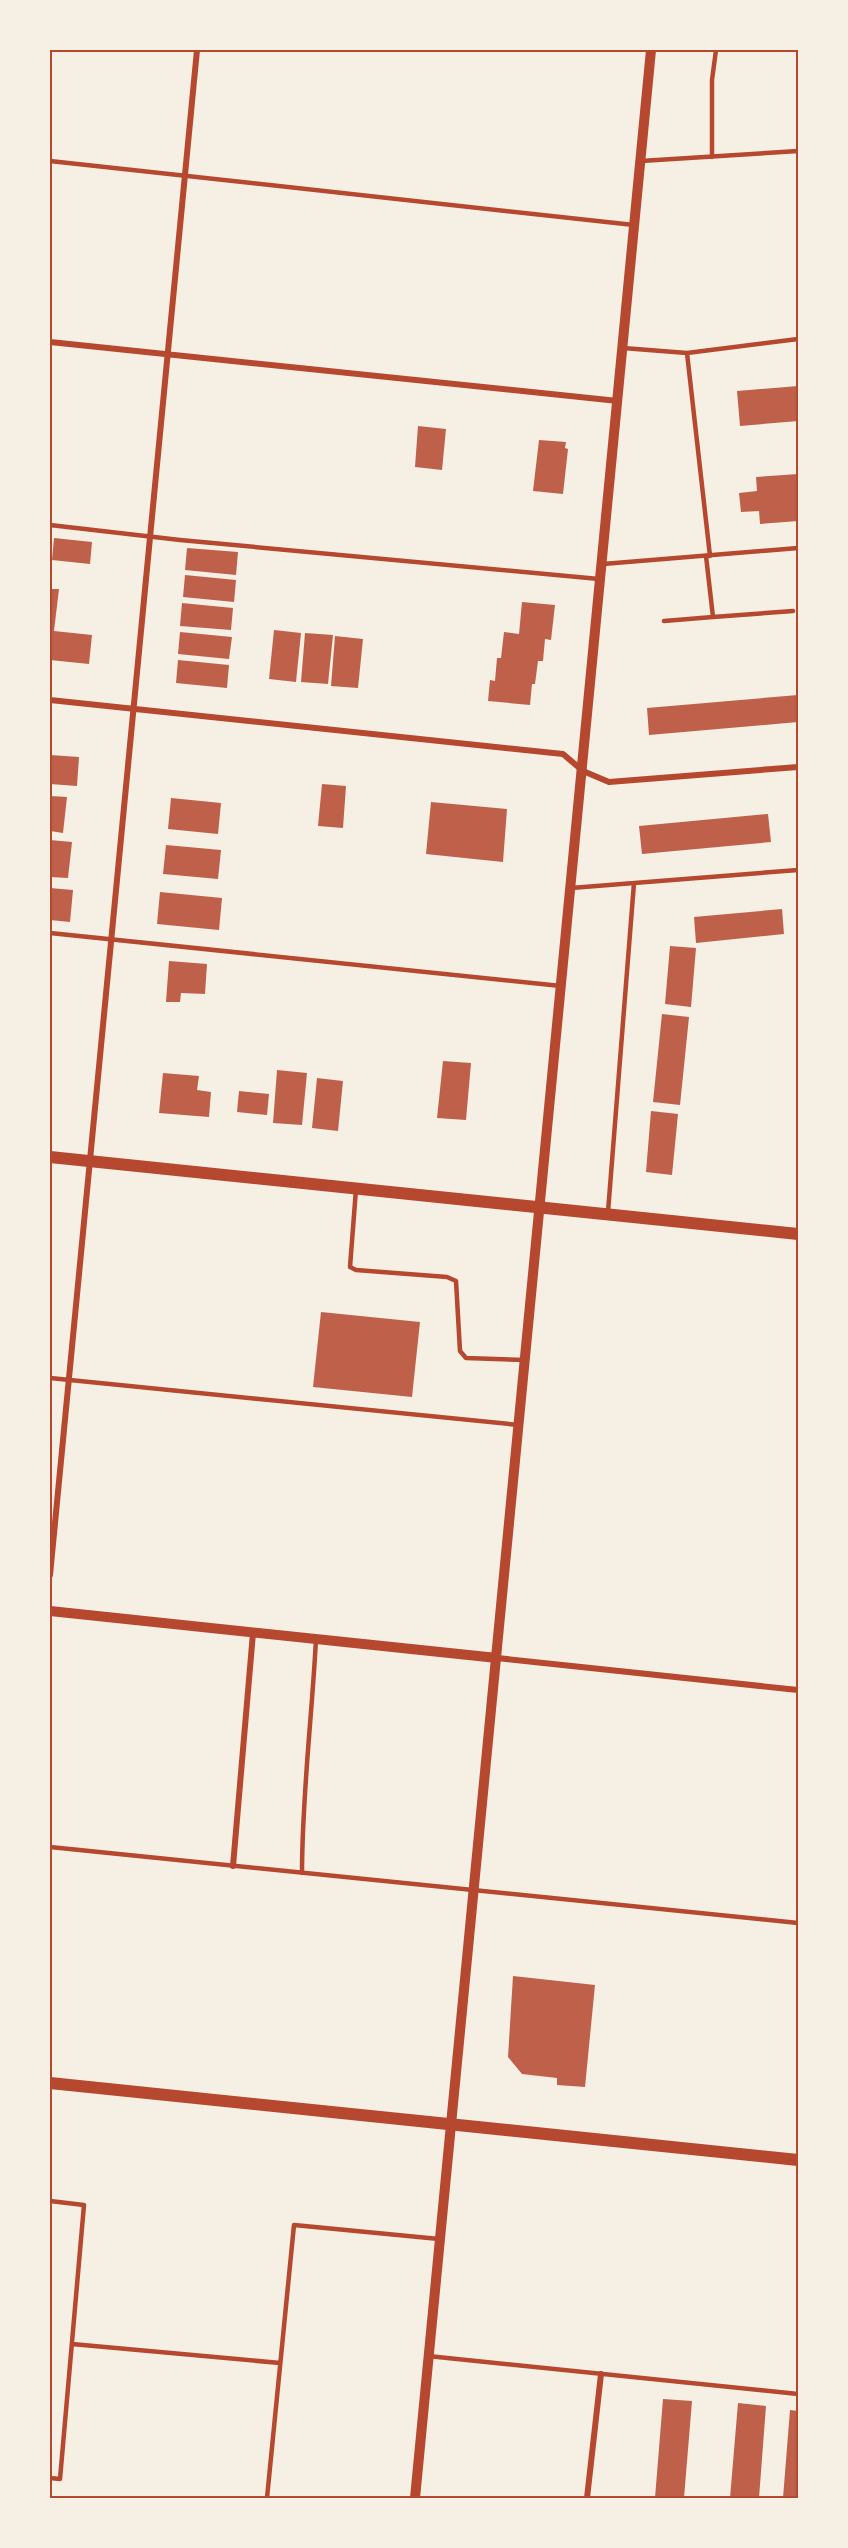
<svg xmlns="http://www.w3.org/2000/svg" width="848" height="2548" font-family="Ubuntu,sans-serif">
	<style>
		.building { fill: #bf614a }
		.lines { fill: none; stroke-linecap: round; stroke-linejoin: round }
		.service { stroke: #b5482f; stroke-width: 4.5 }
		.minor { stroke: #b5482f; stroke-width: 6 }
		.tertiary { stroke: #b5482f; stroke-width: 10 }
		.secondary { stroke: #b5482f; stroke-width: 12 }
		.neatline { fill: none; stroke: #b5482f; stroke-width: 2 }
	</style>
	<rect width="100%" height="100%" fill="#f6efe4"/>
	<path class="building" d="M 798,386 L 798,421 L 740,426 L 737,391 Z
		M 418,426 L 446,429 L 442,470 L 415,467 Z
		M 539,440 L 566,442 L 565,448 L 568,449 L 563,494 L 533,491 Z
		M 798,474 L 798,521 L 760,524 L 759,511 L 741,512 L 739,493 L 757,491 L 756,477 Z
		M 54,538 L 92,542 L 90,564 L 52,560 Z
		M 187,548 L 238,552 L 236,575 L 185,570 Z
		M 185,575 L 236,580 L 234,602 L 183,597 Z
		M 50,589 L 59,589 L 54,631 L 92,635 L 89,664 L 50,660 Z
		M 522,602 L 555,605 L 551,640 L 545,639 L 543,661 L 538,661 L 535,684 L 532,684 L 530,705 L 488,701 L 490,680 L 495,681 L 497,658 L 501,658 L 504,632 L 519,634 Z
		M 182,603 L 233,608 L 231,630 L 180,626 Z
		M 274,630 L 301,633 L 296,682 L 269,679 Z
		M 180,632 L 232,637 L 229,659 L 178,654 Z
		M 305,633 L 333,635 L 328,684 L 301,682 Z
		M 335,636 L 363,639 L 358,688 L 331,686 Z
		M 178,660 L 229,665 L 227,688 L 176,683 Z
		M 798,695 L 798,722 L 649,735 L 647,708 Z
		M 50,755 L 79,757 L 77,786 L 50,784 Z
		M 322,784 L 346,786 L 343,828 L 318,826 Z
		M 50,796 L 67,797 L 63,833 L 50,831 Z
		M 171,798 L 221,803 L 218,834 L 168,829 Z
		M 431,802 L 507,809 L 503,862 L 426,854 Z
		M 768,814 L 771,842 L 642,854 L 639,826 Z
		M 50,840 L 72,842 L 68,878 L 50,877 Z
		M 166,845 L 221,850 L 218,879 L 163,874 Z
		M 50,888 L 73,890 L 70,922 L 50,920 Z
		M 160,892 L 222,898 L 219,930 L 157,924 Z
		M 782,909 L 784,934 L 696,943 L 694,917 Z
		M 670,946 L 696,948 L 691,1007 L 665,1004 Z
		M 169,961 L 207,964 L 205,994 L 181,993 L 180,1002 L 166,1002 Z
		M 662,1014 L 689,1017 L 680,1105 L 653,1102 Z
		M 443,1061 L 471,1063 L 466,1120 L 437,1118 Z
		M 277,1070 L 307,1073 L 302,1125 L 273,1123 Z
		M 163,1073 L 199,1076 L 197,1090 L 211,1092 L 209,1117 L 159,1113 Z
		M 317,1078 L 343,1081 L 338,1131 L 312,1128 Z
		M 239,1091 L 269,1094 L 267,1115 L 237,1112 Z
		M 651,1111 L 678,1114 L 672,1175 L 646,1172 Z
		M 321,1312 L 420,1322 L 412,1397 L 313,1387 Z
		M 513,1976 L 595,1985 L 585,2087 L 557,2085 L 557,2078 L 522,2074 L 508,2057 Z
		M 663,2399 L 692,2401 L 684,2498 L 655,2498 Z
		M 738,2403 L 766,2406 L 759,2498 L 730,2498 Z
		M 790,2410 L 798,2411 L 798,2498 L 783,2498 Z"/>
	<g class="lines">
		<path class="service" d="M 712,157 L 712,80 L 716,50
			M 50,161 L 634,225
			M 641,161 L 798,151
			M 623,348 L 687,353 L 798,339
			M 687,353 L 710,556
			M 50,525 L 180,540 L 599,579
			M 706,556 L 713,617 L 793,611
			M 603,564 L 798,548
			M 664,621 L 713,617
			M 571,888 L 798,870
			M 50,933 L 561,986
			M 356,1189 L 350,1267 L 356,1270 L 447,1277 L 456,1281 L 460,1351 L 466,1358 L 525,1360
			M 608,1212 L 634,883
			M 50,1378 L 519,1425
			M 50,1847 L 798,1923
			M 302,1873 C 302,1795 312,1717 316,1639
			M 50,2201 L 84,2205 L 60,2479 L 50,2478
			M 72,2344 L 280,2363
			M 428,2356 L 798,2394
			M 267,2498 L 294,2225 L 439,2239"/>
		<path class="minor" d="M 50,342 L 618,401
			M 50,700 L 563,754 L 583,771 L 609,782 L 798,767
			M 50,1575 L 197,50
			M 497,1658 L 798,1690
			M 233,1866 L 253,1633
			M 587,2498 L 601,2374"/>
		<path class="tertiary" d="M 50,1611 L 497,1658
			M 415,2498 L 651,50"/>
		<path class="secondary" d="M 50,1157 L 798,1234
			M 50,2083 L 798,2160"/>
	</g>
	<rect width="848" height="2548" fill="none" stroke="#f6efe4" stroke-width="102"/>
	<rect x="51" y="51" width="746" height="2446" class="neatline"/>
</svg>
